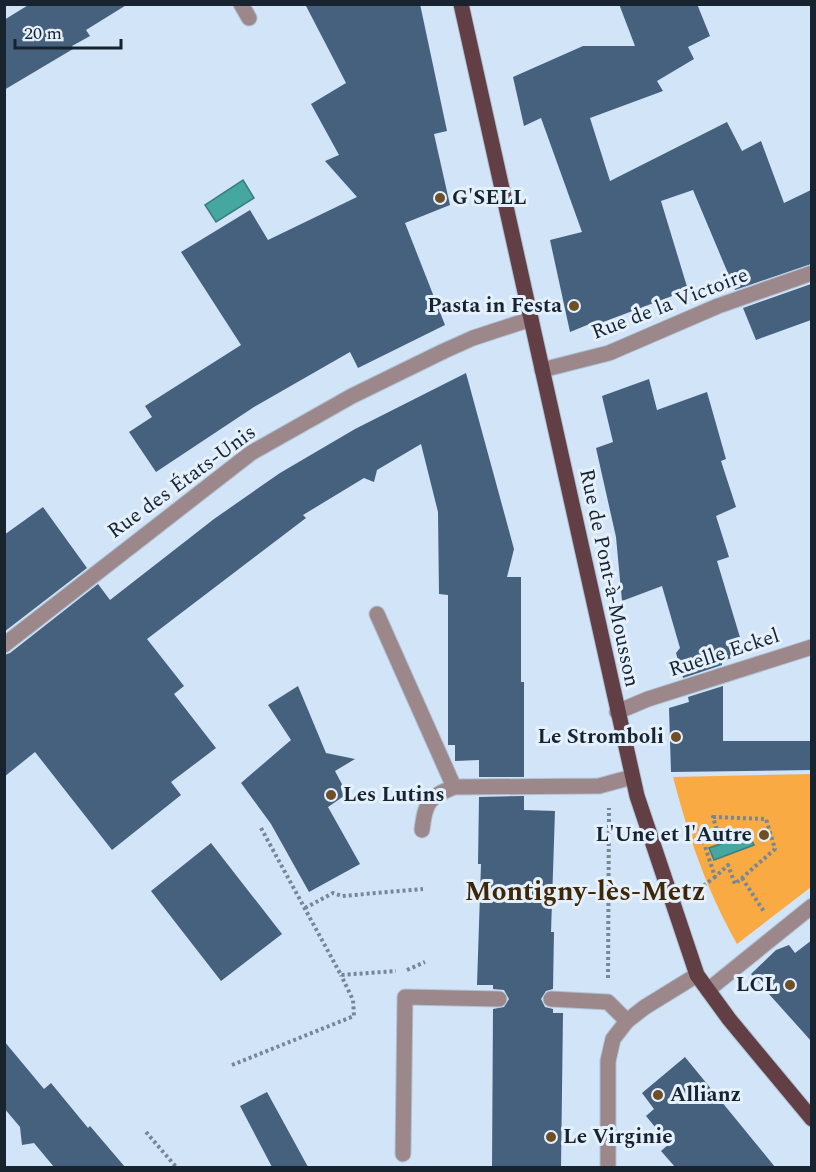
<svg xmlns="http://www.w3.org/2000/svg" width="816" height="1172" font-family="Spectral,serif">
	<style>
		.green { fill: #f9aa43 }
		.water { fill: #46a6a0; stroke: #387f7e; stroke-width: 1.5 }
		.building { fill: #46617e }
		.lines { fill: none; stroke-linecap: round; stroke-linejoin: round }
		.lane-casing { stroke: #b0c1d4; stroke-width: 17 }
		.street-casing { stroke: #b0c1d4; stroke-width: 17 }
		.primary-casing { stroke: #b0c1d4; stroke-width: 17 }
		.path { stroke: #778797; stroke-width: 4; stroke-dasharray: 3 3; stroke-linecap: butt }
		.lane { stroke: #9c888a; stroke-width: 15 }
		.street { stroke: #9c888a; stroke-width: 15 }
		.primary { stroke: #613f44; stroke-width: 15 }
		.poi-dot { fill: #704f26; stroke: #e4f0fe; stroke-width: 2 }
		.labels { text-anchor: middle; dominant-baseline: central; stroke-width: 6; stroke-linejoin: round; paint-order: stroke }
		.poi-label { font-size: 21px; font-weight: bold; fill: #17232f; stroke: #e4f0fe; text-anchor: start }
		.street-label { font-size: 21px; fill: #17232f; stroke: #e4f0fe }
		.district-label { font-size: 27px; font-weight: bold; fill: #3f2604; stroke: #e4f0fe }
	</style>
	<rect width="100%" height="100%" fill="#d1e4f8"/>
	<path class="green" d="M 811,774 L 811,887 L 737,944 C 706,889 689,838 673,777 Z"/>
	<path class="water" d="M 243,180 L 254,198 L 216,222 L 205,205 Z
		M 749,834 L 754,845 L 714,860 L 709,848 Z"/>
	<path class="building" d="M 30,4 L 128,4 L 86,30 L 90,36 L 72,46 L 73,49 L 4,90 L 4,20 Z
		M 305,4 L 420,4 L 447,131 L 434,134 L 450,205 L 405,223 L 445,325 L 358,368 L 350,352 L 254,407 L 156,472 L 129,432 L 152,417 L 145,406 L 241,345 L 181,252 L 250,210 L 268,240 L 357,197 L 325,161 L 339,155 L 311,104 L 346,83 Z
		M 619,4 L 697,4 L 710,36 L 688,47 L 694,59 L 657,81 L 663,91 L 590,118 L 610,181 L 727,122 L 742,151 L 761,141 L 784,203 L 811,190 L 811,264 L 735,290 L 693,190 L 661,201 L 688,290 L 598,324 L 597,321 L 570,332 L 550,240 L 582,232 L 541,118 L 524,126 L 513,77 L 583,46 L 635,46 Z
		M 811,284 L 811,320 L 756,340 L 743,308 Z
		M 466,373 L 514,549 L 507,577 L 521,577 L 521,682 L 524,682 L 524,777 L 479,777 L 479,760 L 455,761 L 455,745 L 448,745 L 448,595 L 439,594 L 438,512 L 421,444 L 377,470 L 374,482 L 364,478 L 303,515 L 306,518 L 147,639 L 184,686 L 174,694 L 216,748 L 171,782 L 181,795 L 112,850 L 35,752 L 4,777 L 4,655 L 10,653 L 98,584 L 110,600 L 214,519 L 280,473 L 355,429 Z
		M 649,379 L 657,410 L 707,392 L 726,459 L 721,461 L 736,507 L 716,516 L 729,557 L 717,561 L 745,654 L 722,661 L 722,665 L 683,678 L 676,653 L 680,648 L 662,586 L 622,601 L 616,537 L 596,448 L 613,442 L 602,396 Z
		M 43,507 L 87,568 L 4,632 L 4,535 Z
		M 298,686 L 326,753 L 355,759 L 335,771 L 344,788 L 341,789 L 344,796 L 328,807 L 360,864 L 309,892 L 271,824 L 241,783 L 291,740 L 268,705 Z
		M 723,686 L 723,741 L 812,741 L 812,770 L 671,772 L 669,708 L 689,702 L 688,697 Z
		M 524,796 L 524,810 L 555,811 L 551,932 L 554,932 L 553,989 L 546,991 L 541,999 L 545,1007 L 553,1009 L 553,1013 L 563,1013 L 561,1167 L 492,1167 L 493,1009 L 504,1007 L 509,999 L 504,990 L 493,989 L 493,985 L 477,985 L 481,864 L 478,864 L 479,797 Z
		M 211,843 L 282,934 L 221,981 L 151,891 Z
		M 812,940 L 812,1042 L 751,974 L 776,950 L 789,945 L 795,953 Z
		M 4,1041 L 44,1089 L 51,1083 L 88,1128 L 90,1126 L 125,1167 L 54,1167 L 34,1143 L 22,1145 L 20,1127 L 4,1108 Z
		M 685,1057 L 775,1167 L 675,1167 L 661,1151 L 669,1144 L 646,1116 L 654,1109 L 642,1093 Z
		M 267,1092 L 308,1167 L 272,1167 L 240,1106 Z"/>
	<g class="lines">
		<g class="lane-casing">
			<path id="lane" d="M 241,4 L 249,18
				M 377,614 L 454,787 L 599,786 L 632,777
				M 422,830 C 425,802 429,797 454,787
				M 708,990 L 812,906
				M 551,999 L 608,1002 L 627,1021
				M 403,1154 L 405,997 L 499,999"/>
		</g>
		<g class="street-casing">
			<path id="street" d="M 542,370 L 609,353 L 718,306 L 812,273
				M 4,645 L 251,453 L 352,396 L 444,351 L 473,338 L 531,319
				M 617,712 L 648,699 L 812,647
				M 608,1168 L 608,1061 L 613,1039 L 627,1021 L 645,1007 L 697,975"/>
		</g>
		<g class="primary-casing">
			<path id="primary" d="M 461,4 L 637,796 L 697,975 L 729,1019 L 812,1119"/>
		</g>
		<path class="path" d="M 713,817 L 766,819 L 775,849 L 735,884 L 728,865 L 715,877 L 700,831 L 719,837 Z
			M 261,828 L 341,975 L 396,971
			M 742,878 L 765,913
			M 694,893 L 715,877
			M 305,908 L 333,893 L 342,896 L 423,889
			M 407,970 L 425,962
			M 608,978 L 609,808
			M 232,1065 L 354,1016 L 353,1000 L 341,975
			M 146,1132 L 177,1168"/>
		<use href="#lane" class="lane"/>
		<use href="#street" class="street"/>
		<use href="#primary" class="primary"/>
	</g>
	<g class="poi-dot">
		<circle cx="440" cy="198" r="6"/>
		<circle cx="574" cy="306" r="6"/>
		<circle cx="676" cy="737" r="6"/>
		<circle cx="331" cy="795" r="6"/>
		<circle cx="764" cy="835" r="6"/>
		<circle cx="790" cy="985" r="6"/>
		<circle cx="658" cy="1095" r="6"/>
		<circle cx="551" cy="1137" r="6"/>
	</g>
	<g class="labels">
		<g class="poi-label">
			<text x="452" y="198">G'SELL</text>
			<text x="562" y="306" text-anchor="end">Pasta in Festa</text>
			<text x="664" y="737" text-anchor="end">Le Stromboli</text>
			<text x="343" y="795">Les Lutins</text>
			<text x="752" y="835" text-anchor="end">L'Une et l'Autre</text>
			<text x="778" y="985" text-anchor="end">LCL</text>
			<text x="670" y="1095">Allianz</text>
			<text x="563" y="1137">Le Virginie</text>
		</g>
		<g class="street-label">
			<text transform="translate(670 304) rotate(-21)">Rue de la Victoire</text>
			<text transform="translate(182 482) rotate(-36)">Rue des États-Unis</text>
			<text transform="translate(609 578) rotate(78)">Rue de Pont-à-Mousson</text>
			<text transform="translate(724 653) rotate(-18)">Ruelle Eckel</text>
		</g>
		<g class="district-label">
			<text x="585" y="892">Montigny-lès-Metz</text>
		</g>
	</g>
	<rect width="816" height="1172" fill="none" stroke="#17232f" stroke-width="12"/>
	<path d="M15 39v9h106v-9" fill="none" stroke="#17232f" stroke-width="3"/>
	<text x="24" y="39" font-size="18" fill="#17232f" stroke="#e4f0fe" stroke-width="4.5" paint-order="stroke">20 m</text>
</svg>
